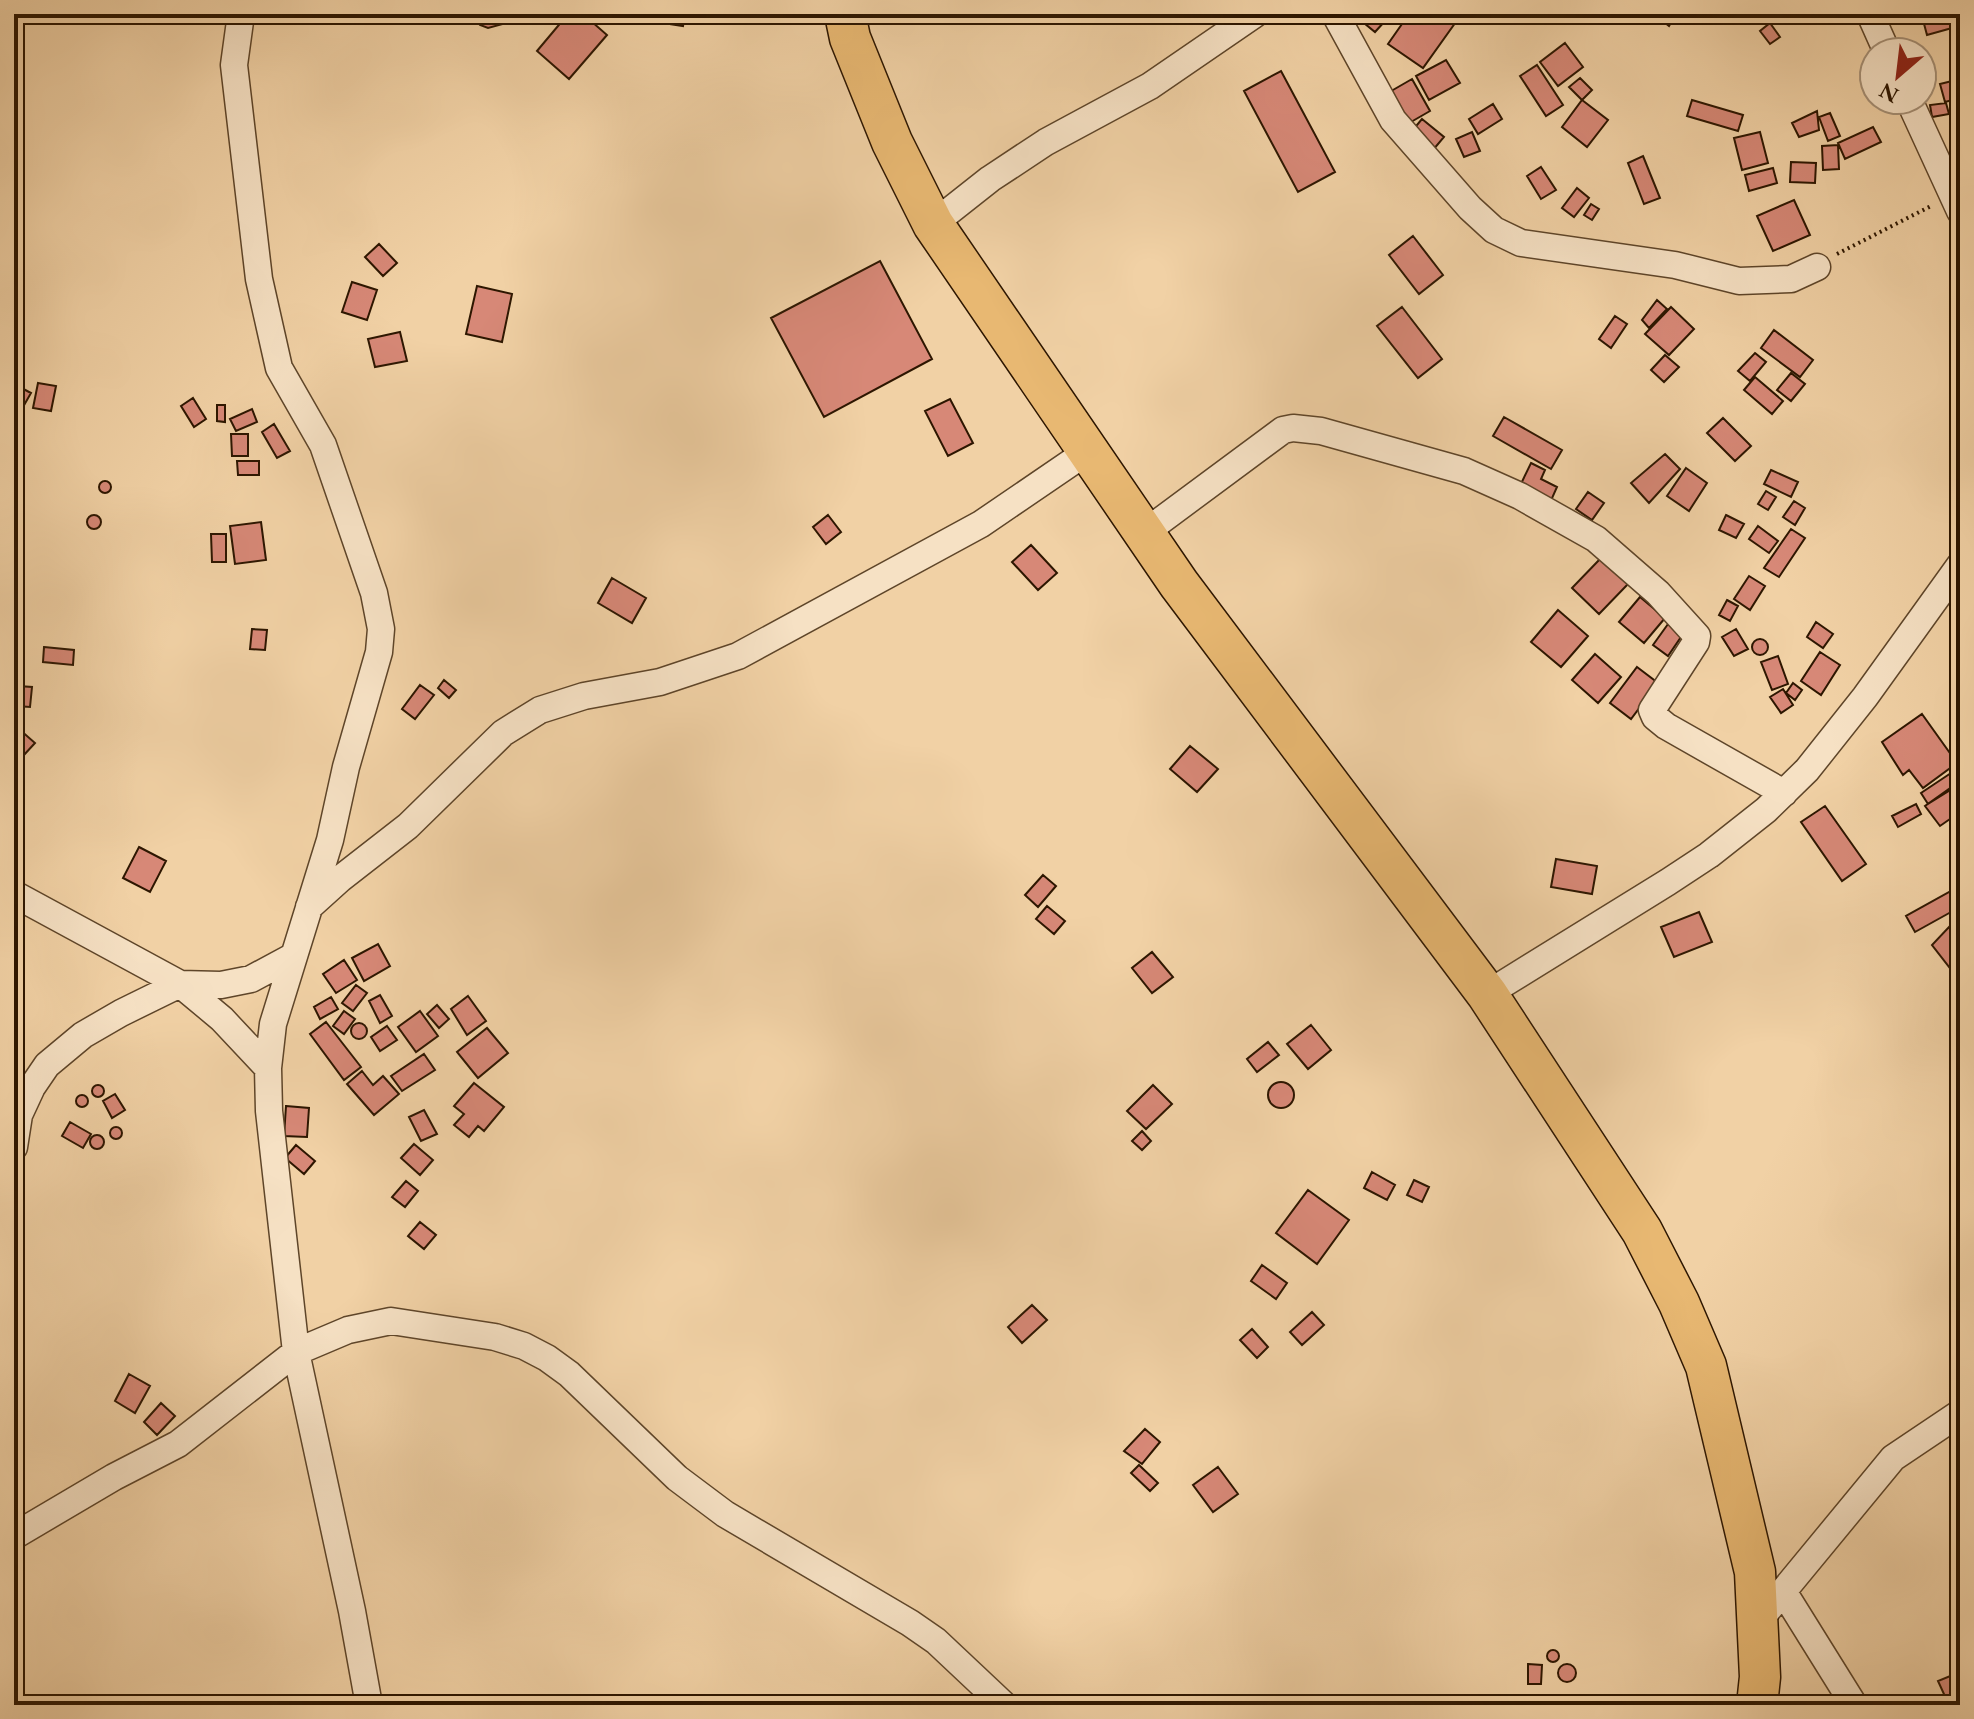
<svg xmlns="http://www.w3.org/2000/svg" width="1974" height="1719" font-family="'EB Garamond',serif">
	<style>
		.building { fill: #d78877; stroke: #2d1600; stroke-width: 2 }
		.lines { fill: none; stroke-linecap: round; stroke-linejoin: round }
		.street-casing { stroke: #5e4529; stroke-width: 29 }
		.primary-casing { stroke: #2d1600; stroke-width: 43 }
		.path { stroke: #2d1600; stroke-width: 4; stroke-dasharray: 2 4; stroke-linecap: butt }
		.street { stroke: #f6e1c4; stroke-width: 26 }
		.primary { stroke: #e8b872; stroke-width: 40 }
	</style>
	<rect width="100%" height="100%" fill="#f1d1a5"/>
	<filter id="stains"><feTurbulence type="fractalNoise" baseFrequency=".0025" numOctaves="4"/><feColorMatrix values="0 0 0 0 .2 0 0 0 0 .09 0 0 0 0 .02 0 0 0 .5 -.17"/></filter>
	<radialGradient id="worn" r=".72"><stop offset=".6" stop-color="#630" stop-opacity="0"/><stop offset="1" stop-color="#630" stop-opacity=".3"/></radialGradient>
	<path class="building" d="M 471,14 L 510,14 L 503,24 L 488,28 L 480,25 Z
		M 568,14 L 583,14 L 607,35 L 569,79 L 537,51 Z
		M 657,14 L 685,14 L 683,26 L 656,22 Z
		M 1353,14 L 1377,14 L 1385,21 L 1375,32 Z
		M 1409,14 L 1451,14 L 1458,19 L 1423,68 L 1388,44 Z
		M 1654,14 L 1676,14 L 1669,26 Z
		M 1948,14 L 1952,28 L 1927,35 L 1923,20 Z
		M 1770,23 L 1780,37 L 1770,44 L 1760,31 Z
		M 1565,43 L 1583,67 L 1558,86 L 1540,62 Z
		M 1446,60 L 1460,83 L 1429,100 L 1416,76 Z
		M 1537,65 L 1563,105 L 1546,116 L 1520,76 Z
		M 1281,71 L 1335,172 L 1298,192 L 1244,91 Z
		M 1580,78 L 1592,90 L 1582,100 L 1569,87 Z
		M 1412,79 L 1430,111 L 1404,126 L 1386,94 Z
		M 1960,79 L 1960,98 L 1945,102 L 1940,84 Z
		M 1582,100 L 1608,120 L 1587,147 L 1562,127 Z
		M 1692,100 L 1743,115 L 1738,131 L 1687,116 Z
		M 1946,103 L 1949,114 L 1932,117 L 1930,105 Z
		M 1493,104 L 1502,119 L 1478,134 L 1469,119 Z
		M 1817,111 L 1819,130 L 1799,137 L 1792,123 Z
		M 1830,113 L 1840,136 L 1828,141 L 1819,117 Z
		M 1422,119 L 1444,137 L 1433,150 L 1411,132 Z
		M 1873,127 L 1881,142 L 1845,159 L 1838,143 Z
		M 1472,132 L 1480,151 L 1464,157 L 1456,139 Z
		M 1760,132 L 1768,163 L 1742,170 L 1734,138 Z
		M 1838,145 L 1839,169 L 1823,170 L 1822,146 Z
		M 1643,156 L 1660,198 L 1644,204 L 1628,163 Z
		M 1791,162 L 1816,163 L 1815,183 L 1790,182 Z
		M 1541,167 L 1556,190 L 1541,199 L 1527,176 Z
		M 1773,168 L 1777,183 L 1749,191 L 1745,175 Z
		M 1577,188 L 1589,198 L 1574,217 L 1562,208 Z
		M 1794,200 L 1810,235 L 1773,251 L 1757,216 Z
		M 1591,204 L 1599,209 L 1592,220 L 1584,215 Z
		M 1413,236 L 1443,275 L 1419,294 L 1389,255 Z
		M 379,244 L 397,263 L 383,276 L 365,257 Z
		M 880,261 L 932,359 L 824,417 L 771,318 Z
		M 352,282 L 377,290 L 367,320 L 342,312 Z
		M 477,286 L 512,294 L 502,342 L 466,334 Z
		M 1657,300 L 1667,309 L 1649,328 L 1642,320 Z
		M 1402,307 L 1442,359 L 1418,378 L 1377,326 Z
		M 1671,307 L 1694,329 L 1669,355 L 1645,334 Z
		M 1615,316 L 1627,324 L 1611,348 L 1599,339 Z
		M 1774,330 L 1813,360 L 1800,377 L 1761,348 Z
		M 400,332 L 407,361 L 375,367 L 368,339 Z
		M 1755,353 L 1766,362 L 1750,381 L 1738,371 Z
		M 1665,355 L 1679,367 L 1664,382 L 1651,370 Z
		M 1791,373 L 1805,384 L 1791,401 L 1777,390 Z
		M 1755,377 L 1783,401 L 1772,414 L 1744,390 Z
		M 38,383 L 56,386 L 51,411 L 33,408 Z
		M 14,384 L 31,393 L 19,414 L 14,411 Z
		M 193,398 L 206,419 L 194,427 L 181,406 Z
		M 950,399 L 973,443 L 948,456 L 925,411 Z
		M 217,405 L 225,405 L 225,422 L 217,421 Z
		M 252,409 L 257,422 L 236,431 L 230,419 Z
		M 1504,417 L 1562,450 L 1551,469 L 1493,436 Z
		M 1723,418 L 1751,446 L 1735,461 L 1707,433 Z
		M 274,424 L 290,451 L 277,458 L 262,432 Z
		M 231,434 L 248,434 L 248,456 L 232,456 Z
		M 1665,454 L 1680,469 L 1649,503 L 1631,483 Z
		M 237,461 L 259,461 L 259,475 L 238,475 Z
		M 1531,463 L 1545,470 L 1541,479 L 1557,487 L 1549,505 L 1518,490 Z
		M 1686,468 L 1707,483 L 1689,511 L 1667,496 Z
		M 1771,470 L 1798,482 L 1791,497 L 1764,484 Z
		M99 487a6 6 0 1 1 12 0a6 6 0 1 1-12 0Z
		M 1766,491 L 1776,497 L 1768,510 L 1758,504 Z
		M 1588,492 L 1604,503 L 1592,520 L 1576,509 Z
		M 1794,501 L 1805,508 L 1795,525 L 1783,517 Z
		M 828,515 L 841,532 L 826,544 L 813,527 Z
		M 1726,515 L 1744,524 L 1736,538 L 1719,530 Z
		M87 522a7 7 0 1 1 14 0a7 7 0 1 1-14 0Z
		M 261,522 L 266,560 L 235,564 L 230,526 Z
		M 1758,526 L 1778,541 L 1769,553 L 1749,539 Z
		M 1791,529 L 1805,538 L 1779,577 L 1764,568 Z
		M 211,534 L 226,534 L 226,562 L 212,562 Z
		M 1031,545 L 1057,573 L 1038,590 L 1012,562 Z
		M 1601,558 L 1628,584 L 1599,614 L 1572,588 Z
		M 1749,576 L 1765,586 L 1750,610 L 1734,599 Z
		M 612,578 L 646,598 L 632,623 L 598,603 Z
		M 1640,597 L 1665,618 L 1644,643 L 1619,622 Z
		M 1727,600 L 1738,606 L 1730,621 L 1719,615 Z
		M 1558,610 L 1588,636 L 1561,667 L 1531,642 Z
		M 1816,622 L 1833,634 L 1823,648 L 1807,637 Z
		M 1668,624 L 1683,634 L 1668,656 L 1653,645 Z
		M 252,629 L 267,630 L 265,650 L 250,649 Z
		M 1736,629 L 1748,649 L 1734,656 L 1722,637 Z
		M1752 647a8 8 0 1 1 16 0a8 8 0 1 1-16 0Z
		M 44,647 L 74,650 L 73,665 L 43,662 Z
		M 1820,652 L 1840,665 L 1821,695 L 1801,681 Z
		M 1595,654 L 1621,677 L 1598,703 L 1572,680 Z
		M 1778,656 L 1788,684 L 1772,690 L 1761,662 Z
		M 1637,667 L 1658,683 L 1631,719 L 1610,703 Z
		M 444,680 L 456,690 L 449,698 L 438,688 Z
		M 1793,683 L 1802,690 L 1795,700 L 1786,693 Z
		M 420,685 L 434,695 L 415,719 L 402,709 Z
		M 18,686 L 32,687 L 30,707 L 16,706 Z
		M 1783,689 L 1793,705 L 1781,713 L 1770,697 Z
		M 1922,714 L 1957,763 L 1923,788 L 1909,770 L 1903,775 L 1882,742 Z
		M 19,729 L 35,743 L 23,756 L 14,748 L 14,735 Z
		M 1190,746 L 1218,769 L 1197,792 L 1170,769 Z
		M 1960,767 L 1960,784 L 1928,804 L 1921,793 Z
		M 1949,789 L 1960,805 L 1960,812 L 1940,826 L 1925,806 Z
		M 1916,804 L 1921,814 L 1898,827 L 1892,816 Z
		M 1825,806 L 1866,864 L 1842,881 L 1801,822 Z
		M 139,847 L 166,861 L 150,892 L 123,878 Z
		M 1556,859 L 1597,866 L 1592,894 L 1551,887 Z
		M 1043,875 L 1056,886 L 1038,907 L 1025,895 Z
		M 1960,886 L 1960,907 L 1915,932 L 1906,916 Z
		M 1047,906 L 1065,921 L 1054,934 L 1036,919 Z
		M 1699,912 L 1712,942 L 1674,957 L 1661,927 Z
		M 1949,927 L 1958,938 L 1960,937 L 1960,981 L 1932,945 Z
		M 378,944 L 390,966 L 364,981 L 352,958 Z
		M 1152,952 L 1173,977 L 1152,993 L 1132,968 Z
		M 344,960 L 357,980 L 336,993 L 323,974 Z
		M 356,985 L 367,993 L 353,1011 L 342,1003 Z
		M 380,995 L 392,1016 L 380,1023 L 369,1001 Z
		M 468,996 L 486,1021 L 467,1035 L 451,1009 Z
		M 331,997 L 338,1009 L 320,1019 L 314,1007 Z
		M 437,1005 L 449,1019 L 439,1028 L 427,1014 Z
		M 344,1011 L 355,1019 L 344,1034 L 333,1026 Z
		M 420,1011 L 438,1036 L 416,1052 L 398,1027 Z
		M 326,1022 L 361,1067 L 344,1080 L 310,1034 Z
		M351 1031a8 8 0 1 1 16 0a8 8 0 1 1-16 0Z
		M 1311,1025 L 1331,1050 L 1308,1069 L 1287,1044 Z
		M 387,1026 L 397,1040 L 380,1051 L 371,1037 Z
		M 487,1028 L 508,1053 L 478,1078 L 457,1052 Z
		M 1268,1042 L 1279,1055 L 1257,1072 L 1247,1059 Z
		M 424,1054 L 435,1070 L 402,1091 L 391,1076 Z
		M 362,1071 L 373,1085 L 383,1076 L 399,1094 L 374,1115 L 347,1084 Z
		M1268 1095a13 13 0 1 1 26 0a13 13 0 1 1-26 0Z
		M 474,1083 L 504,1107 L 484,1131 L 478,1126 L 469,1137 L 454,1125 L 464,1114 L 454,1106 Z
		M 1153,1085 L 1172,1104 L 1146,1129 L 1127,1111 Z
		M92 1091a6 6 0 1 1 12 0a6 6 0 1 1-12 0Z
		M 115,1094 L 125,1110 L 112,1118 L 103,1101 Z
		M76 1101a6 6 0 1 1 12 0a6 6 0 1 1-12 0Z
		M 286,1106 L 309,1108 L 307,1137 L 284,1136 Z
		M 424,1110 L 437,1134 L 421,1141 L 409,1117 Z
		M 70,1122 L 91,1134 L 83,1148 L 62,1136 Z
		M110 1133a6 6 0 1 1 12 0a6 6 0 1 1-12 0Z
		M 1142,1131 L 1151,1141 L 1142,1150 L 1132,1141 Z
		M90 1142a7 7 0 1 1 14 0a7 7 0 1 1-14 0Z
		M 414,1144 L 433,1160 L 420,1175 L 401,1158 Z
		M 296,1145 L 315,1161 L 304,1174 L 285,1158 Z
		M 1372,1172 L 1395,1185 L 1387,1200 L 1364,1188 Z
		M 1414,1180 L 1429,1187 L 1422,1202 L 1407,1195 Z
		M 406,1181 L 418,1191 L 405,1207 L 392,1197 Z
		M 1308,1190 L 1349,1220 L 1317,1264 L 1276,1233 Z
		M 420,1222 L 436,1235 L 424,1249 L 408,1236 Z
		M 1262,1265 L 1287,1283 L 1276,1299 L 1251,1281 Z
		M 1032,1305 L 1047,1320 L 1022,1343 L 1008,1327 Z
		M 1312,1312 L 1324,1325 L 1302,1345 L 1290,1332 Z
		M 1252,1329 L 1268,1347 L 1257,1358 L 1240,1340 Z
		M 129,1374 L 150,1386 L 135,1413 L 115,1401 Z
		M 161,1403 L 175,1416 L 157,1435 L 144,1422 Z
		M 1145,1429 L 1160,1442 L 1142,1464 L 1124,1451 Z
		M 1139,1465 L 1158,1483 L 1150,1491 L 1131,1473 Z
		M 1218,1467 L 1238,1494 L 1213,1512 L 1193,1485 Z
		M1547 1656a6 6 0 1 1 12 0a6 6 0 1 1-12 0Z
		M1558 1673a9 9 0 1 1 18 0a9 9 0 1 1-18 0Z
		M 1528,1664 L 1542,1665 L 1541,1684 L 1528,1684 Z
		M 1960,1672 L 1960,1697 L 1948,1703 L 1938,1681 Z"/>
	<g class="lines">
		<g class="street-casing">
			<path id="street" d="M 241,14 L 234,65 L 259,279 L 279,368 L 323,445 L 374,593 L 381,629 L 379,652 L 346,767 L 330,840 L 273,1024 L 268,1068 L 269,1111 L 296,1352 L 352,1611 L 369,1705
				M 1335,14 L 1393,120 L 1470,208 L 1494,230 L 1521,243 L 1675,265 L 1739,281 L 1791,279 L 1817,267
				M 1870,14 L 1887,52
				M 1909,100 L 1960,211
				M 933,224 L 990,179 L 1046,142 L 1150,86 L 1255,14
				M 1144,533 L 1283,430 L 1293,428 L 1321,431 L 1464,471 L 1520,496 L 1596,539 L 1658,593 L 1697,636 L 1696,642 L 1652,710 L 1655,717 L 1666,726 L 1784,793
				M 14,894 L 180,984 L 222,1019 L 268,1068
				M 309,907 L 340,879 L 408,826 L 503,733 L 540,710 L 584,696 L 660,682 L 738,656 L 981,524 L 1088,451
				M 1487,994 L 1668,882 L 1709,855 L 1766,810 L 1807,770 L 1865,697 L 1960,565
				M 14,1147 L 19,1115 L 32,1087 L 47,1065 L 83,1035 L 121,1013 L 180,984 L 221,985 L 251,979 L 292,957
				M 14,1536 L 114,1477 L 178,1444 L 296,1352 L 348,1330 L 391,1321 L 495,1337 L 524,1346 L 547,1358 L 569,1374 L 677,1478 L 725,1514 L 910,1623 L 936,1641 L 1004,1705
				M 1783,1591 L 1854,1705
				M 1757,1623 L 1893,1458 L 1960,1413"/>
		</g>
		<g class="primary-casing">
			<path id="primary" d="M 845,14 L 850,38 L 892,142 L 933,224 L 1179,584 L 1487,994 L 1642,1231 L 1679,1303 L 1706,1366 L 1755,1572 L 1760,1677 L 1757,1705"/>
		</g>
		<path class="path" d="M 1837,254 L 1933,205"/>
		<use href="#street" class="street"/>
		<use href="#primary" class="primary"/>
	</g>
	<rect width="1974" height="1719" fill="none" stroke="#f1d1a5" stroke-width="48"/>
	<rect x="16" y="16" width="1942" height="1687" fill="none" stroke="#2d1600" stroke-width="4"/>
	<rect x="24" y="24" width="1926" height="1671" fill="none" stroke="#2d1600" stroke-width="2"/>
	<g transform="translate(1898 76) rotate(208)"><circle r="38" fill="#f6e1c4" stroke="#a69076" stroke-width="2"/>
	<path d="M0-6L14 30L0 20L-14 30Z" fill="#8f2418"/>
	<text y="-12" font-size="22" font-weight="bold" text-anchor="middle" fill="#2d1600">N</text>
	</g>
	<rect width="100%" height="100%" filter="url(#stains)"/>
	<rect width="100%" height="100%" fill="url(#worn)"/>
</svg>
